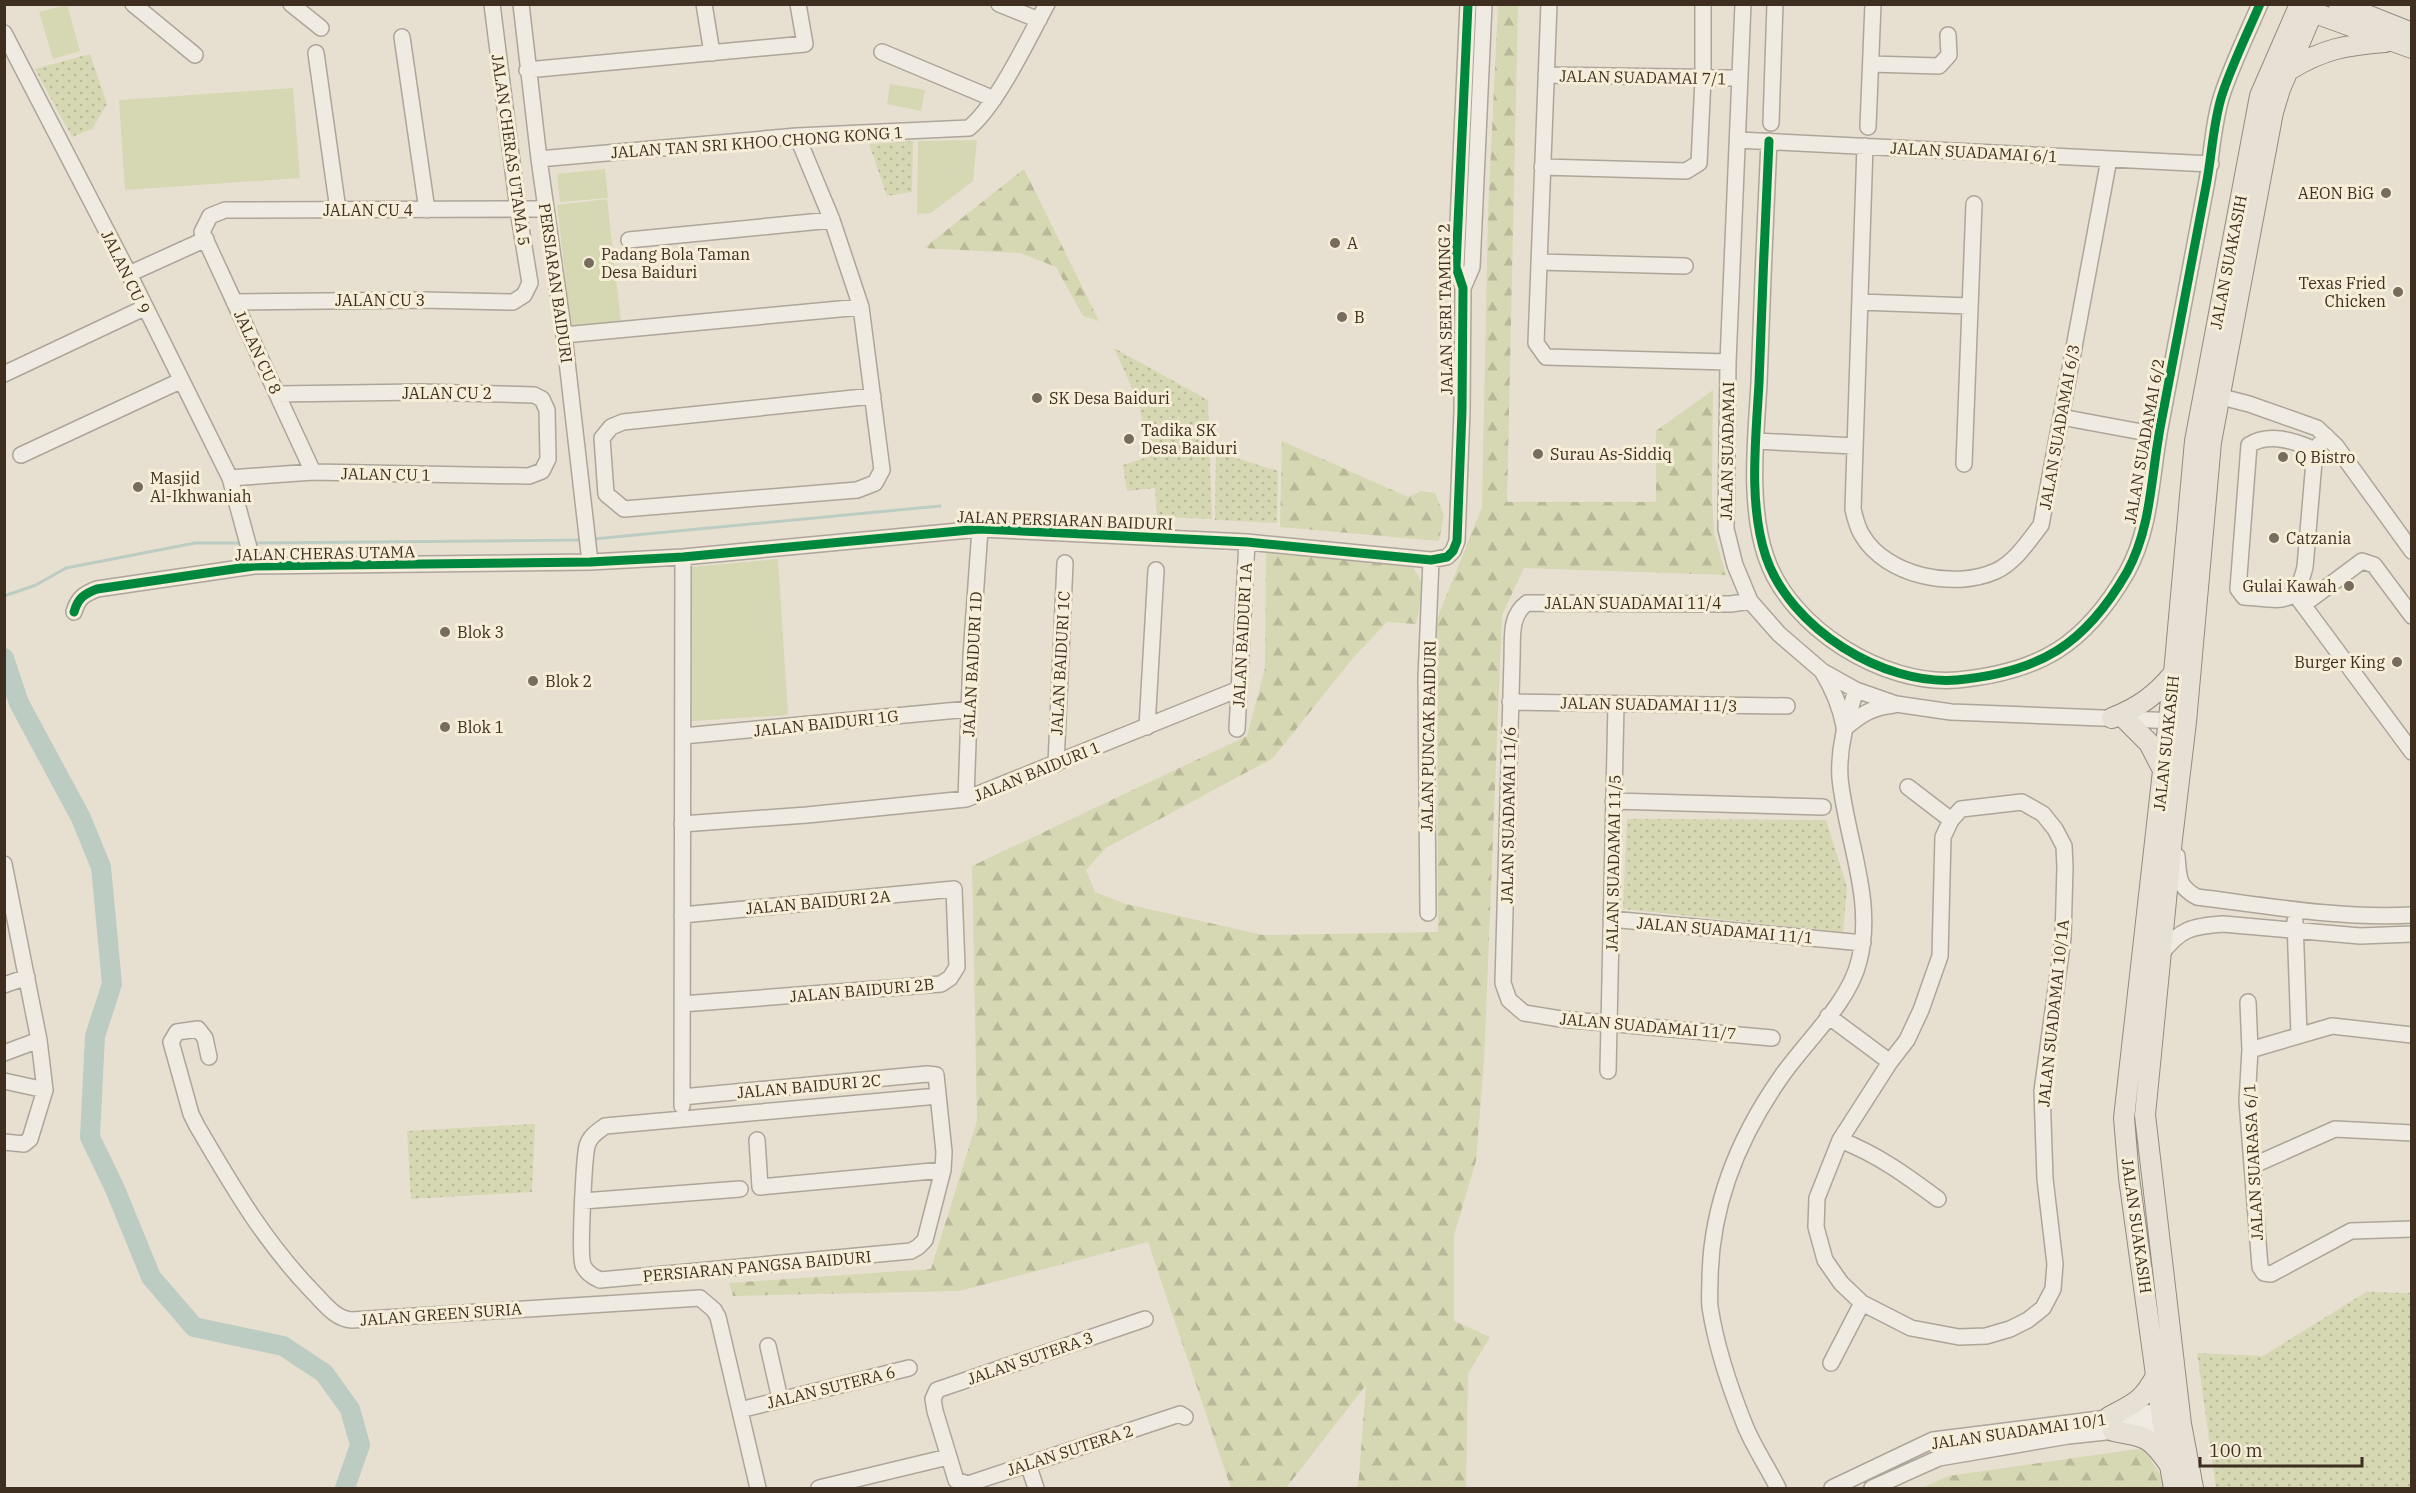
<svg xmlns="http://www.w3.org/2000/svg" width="2416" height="1493" font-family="'IBM Plex Serif',serif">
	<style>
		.forest { fill: url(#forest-firs) }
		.park { fill: url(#park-dots) }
		.garden { fill: #d6d7b3 }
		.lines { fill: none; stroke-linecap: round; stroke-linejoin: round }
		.stream { stroke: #bcccc2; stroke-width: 3 }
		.river { stroke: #bcccc2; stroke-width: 20 }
		.minor-casing { stroke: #ada599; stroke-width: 18 }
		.major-casing { stroke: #928b80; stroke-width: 22 }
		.minor { stroke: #efebe3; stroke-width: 15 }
		.major { stroke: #e6e1d4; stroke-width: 20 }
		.cycleway-casing { stroke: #f7eed8; stroke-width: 13 }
		.cycleway { stroke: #00873e; stroke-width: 9 }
		.poi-dot { fill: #786c5e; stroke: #f7eed8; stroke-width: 2 }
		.labels { text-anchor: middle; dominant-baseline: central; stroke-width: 6; stroke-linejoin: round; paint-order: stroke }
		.street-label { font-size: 16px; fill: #3d2e20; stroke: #f7eed8 }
		.poi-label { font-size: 16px; fill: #3d2e20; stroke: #f7eed8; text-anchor: start }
	</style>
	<defs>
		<pattern id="forest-firs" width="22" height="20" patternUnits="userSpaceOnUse" patternTransform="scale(1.5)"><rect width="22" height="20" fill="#d6d7b3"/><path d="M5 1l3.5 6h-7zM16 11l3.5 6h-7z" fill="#b9b99a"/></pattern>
		<pattern id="park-dots" width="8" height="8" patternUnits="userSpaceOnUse" patternTransform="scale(1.5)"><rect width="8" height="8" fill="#d6d7b3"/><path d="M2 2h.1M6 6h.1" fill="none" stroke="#b9b99a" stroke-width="1.8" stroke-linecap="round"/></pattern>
	</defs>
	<rect width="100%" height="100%" fill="#e7e0d1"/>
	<path class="forest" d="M 1498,5 L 1518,5 L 1507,502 L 1656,502 L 1656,431 L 1713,390 L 1712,496 L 1714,533 L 1726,575 L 1524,568 L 1502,615 L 1484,1061 L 1476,1161 L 1454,1235 L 1454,1321 L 1490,1337 L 1468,1374 L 1466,1488 L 1358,1488 L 1366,1385 L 1286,1488 L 1231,1488 L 1148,1242 L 959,1291 L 733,1296 L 729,1283 L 931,1269 L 977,1121 L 972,866 L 1247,736 L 1265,668 L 1266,552 L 1413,567 L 1424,586 L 1416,624 L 1387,622 L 1353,658 L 1273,758 L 1106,848 L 1086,870 L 1095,892 L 1126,904 L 1263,935 L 1438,932 L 1437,619 L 1482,507 L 1488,214 Z
		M 1024,169 L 1099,321 L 1083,316 L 1056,267 L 1020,253 L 924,248 Z
		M 1282,441 L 1408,497 L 1421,491 L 1435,493 L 1444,515 L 1439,541 L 1280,527 Z
		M 2144,1448 L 2162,1478 L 2164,1488 L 1922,1488 L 1948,1476 Z"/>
	<path class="park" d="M 90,54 L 107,104 L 92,129 L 72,137 L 35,69 Z
		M 913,141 L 912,192 L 887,196 L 869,144 Z
		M 1114,348 L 1208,400 L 1212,519 L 1157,517 L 1155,488 L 1127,491 L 1123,465 L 1148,457 L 1139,403 Z
		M 1216,452 L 1278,471 L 1277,523 L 1215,520 Z
		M 1627,819 L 1826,820 L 1847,887 L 1843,932 L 1623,909 Z
		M 535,1124 L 532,1192 L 411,1199 L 407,1131 Z
		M 2366,1292 L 2411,1293 L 2411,1488 L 2216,1488 L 2197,1353 L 2263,1356 Z"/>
	<path class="garden" d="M 67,5 L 80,51 L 53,59 L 39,12 Z
		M 890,84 L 925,90 L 921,111 L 887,104 Z
		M 293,88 L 300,178 L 125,190 L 119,100 Z
		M 977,140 L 973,181 L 931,213 L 917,214 L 918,141 Z
		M 605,169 L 608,198 L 560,202 L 557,174 Z
		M 607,199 L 621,322 L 571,327 L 557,205 Z
		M 778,559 L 788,715 L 692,721 L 692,567 Z"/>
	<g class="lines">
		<path class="stream" d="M 593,539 L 940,506
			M 254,543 L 583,540
			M 4,596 L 36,585 L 66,568 L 195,543 L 241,543"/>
		<path class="river" d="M 4,658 L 19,703 L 81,818 L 101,867 L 112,984 L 95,1036 L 90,1137 L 115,1189 L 151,1277 L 194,1327 L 283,1346 L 324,1373 L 350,1409 L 360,1445 L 345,1488"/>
		<g class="minor-casing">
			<path id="minor" d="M 133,4 L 195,55
				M 291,4 L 321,28
				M 521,4 L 539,159 L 564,335 L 590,562
				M 704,4 L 712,53
				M 999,4 L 1039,20
				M 1549,4 L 1536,343 L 1546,357 L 1728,362
				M 1743,4 L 1728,362 L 1726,529 L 1735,565 L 1750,601 L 1779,634 L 1822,671 L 1856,690 L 1896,704 L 1951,712 L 2177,721
				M 4,33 L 129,274 L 230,478 L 254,566
				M 402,37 L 427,210
				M 882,52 L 994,99
				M 316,53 L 338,210
				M 1871,64 L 1939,66 L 1949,55 L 1948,35
				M 527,70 L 805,44 L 798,4
				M 1546,75 L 1739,78
				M 1771,123 L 1775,4
				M 1868,127 L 1873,4
				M 797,136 L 832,220 L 861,307 L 882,470 L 875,483 L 857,490 L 624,509 L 606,494 L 602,438 L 611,427 L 623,422 L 873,396
				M 1738,140 L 2211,164
				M 1769,141 C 1765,222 1762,302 1759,383 C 1756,438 1748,504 1766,557 C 1790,628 1883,686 1957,680 C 2040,672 2085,645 2127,572 C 2152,527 2151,473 2161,423 C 2176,344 2191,265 2206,186 C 2212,156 2213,120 2223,92 C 2233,63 2247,34 2260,4
				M 1865,146 L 1853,509 C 1855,518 1857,527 1862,535 C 1886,576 1954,590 1996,571 C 2015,562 2028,542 2041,525 L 2109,159
				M 539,159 L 797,136 L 969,128 C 997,105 1028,39 1047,4
				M 1542,167 L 1686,171 L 1699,163 L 1703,79 L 1703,4
				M 629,240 L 832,220
				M 1539,262 L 1685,266
				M 129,274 L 206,239
				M 1463,288 L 1472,267 L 1484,4
				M 234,302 L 422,300 L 513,302 L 524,295 L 530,283 L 518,210 L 492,4
				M 1860,302 L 1970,306
				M 564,335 L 861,307
				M 4,374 L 144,308
				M 2218,396 L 2249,404 L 2317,428 L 2336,446 L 2412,551
				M 2061,417 L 2158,435
				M 1756,441 L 1854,446
				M 2315,450 C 2295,441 2269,432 2249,445 L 2238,589 L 2244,597 C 2280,599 2295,609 2305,567 L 2315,450 L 2326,436
				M 21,455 L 180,381
				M 1964,464 L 1974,204
				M 313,472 L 202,232 L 210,216 L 225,210 L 546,209
				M 230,478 L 313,472 L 529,476 L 542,471 L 548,459 L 547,410 L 542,399 L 534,395 L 420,392 L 277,394
				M 2295,594 L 2412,752
				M 1750,601 L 1731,604 L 1527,603 C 1509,616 1513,638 1512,659 L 1503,983 L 1509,1000 L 1524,1013 L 1561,1019 L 1772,1038
				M 2303,605 L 2362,561 L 2374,565 L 2412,616
				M 74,612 C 78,598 84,594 97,589 L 254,566 L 590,562 L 683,557 L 980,529 L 1247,542 L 1431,560 L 1447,557 L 1453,551 L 1457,541 L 1462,411 L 1463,288 L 1456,267 L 1468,4
				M 1822,671 C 1833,689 1840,705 1844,726
				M 1510,702 L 1787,706
				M 1147,727 L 1156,570
				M 1237,729 L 1247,542
				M 1844,729 C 1860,715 1872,707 1894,705
				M 683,736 L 969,709
				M 1056,764 L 1065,563
				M 1908,787 L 1951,820
				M 966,799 L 971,656 L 980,529
				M 1613,801 L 1823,807
				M 2022,802 L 2043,814 L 2055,829 L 2064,846 L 2065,867 L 2063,938 L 2042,1091 L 2045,1179 L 2055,1264 L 2053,1289 L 2043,1308 L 2028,1320 L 2010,1329 L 1986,1336 L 1959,1337 L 1911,1328 L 1862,1303 L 1841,1283 L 1825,1260 L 1816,1227 L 1817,1198 L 1840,1140 L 1890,1062 L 1907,1040 L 1921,1010 L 1940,956 L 1943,837 L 1951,820 L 1961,809 Z
				M 682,824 L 807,815 L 966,799 L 1239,689
				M 2177,856 C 2179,877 2177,886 2197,897 C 2268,906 2341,919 2412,915
				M 4,864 L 39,1040 L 4,1053
				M 1428,913 L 1426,678 L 1431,560
				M 1611,919 L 1863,943
				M 2295,921 L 2299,1034
				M 2161,954 C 2180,929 2192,926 2223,924 L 2360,936 L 2412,934
				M 4,985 L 27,977
				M 2248,1002 L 2250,1050 L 2247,1101 L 2260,1267 L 2264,1273 L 2271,1274 L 2351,1231 L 2412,1229
				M 682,1004 L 941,984 L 950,978 L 957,967 L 954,889 L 682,915
				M 1828,1016 L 1890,1062
				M 39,1040 L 45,1090
				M 2250,1050 L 2332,1026 L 2412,1035
				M 209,1057 L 205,1038 L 198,1029 L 177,1032 L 171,1042 L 191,1114 L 197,1126 C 233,1187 263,1240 313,1292 C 324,1303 335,1319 352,1320 L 700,1298 L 714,1310 L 718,1317 L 758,1488
				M 1608,1071 L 1616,704
				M 4,1081 L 45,1090 L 30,1139 L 24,1144 L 4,1142
				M 682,1097 L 927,1074 L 936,1075 L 944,1152 L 943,1170 L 925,1240 L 918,1247 L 911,1251 L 600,1280 C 593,1277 586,1273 583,1265 C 579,1254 584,1160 587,1146 C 590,1136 597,1132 605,1126 L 938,1096
				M 682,1106 L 683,557
				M 757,1140 L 760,1187 L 943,1170
				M 1840,1140 C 1877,1154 1907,1176 1938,1199
				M 2252,1166 L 2335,1129 L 2412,1133
				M 583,1201 L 740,1189
				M 1145,1319 L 937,1390 L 933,1399 L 935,1411 L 956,1480 L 968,1484 L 1180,1414 L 1185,1417
				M 768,1346 L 780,1399
				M 1831,1363 L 1862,1303
				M 740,1410 L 909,1368
				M 1028,1464 L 1036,1488
				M 819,1488 L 948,1457
				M 1778,1488 C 1768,1468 1755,1449 1746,1428 C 1731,1391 1716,1346 1710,1307 C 1709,1298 1710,1288 1710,1279 C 1711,1206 1739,1137 1781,1077 C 1805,1042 1849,1003 1859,961 C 1875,900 1846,839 1840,778 C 1838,747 1847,719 1856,690
				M 1832,1488 L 1933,1440 L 2170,1410
				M 1872,1488 L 1939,1458 L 2068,1436 L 2172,1425"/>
		</g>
		<g class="major-casing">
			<path id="major" d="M 2339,4 L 2412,33
				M 2301,8 L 2412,48
				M 2289,70 C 2323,49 2346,45 2385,42
				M 2112,718 C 2138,708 2156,695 2174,673
				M 2125,719 L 2149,743 L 2163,770
				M 2109,1417 C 2135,1403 2143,1401 2157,1374
				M 2113,1431 C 2144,1436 2150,1436 2169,1464
				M 2174,1488 L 2163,1426 L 2129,1178 L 2124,1118 L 2174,673 L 2195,441 L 2260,96 L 2300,4
				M 2193,1488 L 2181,1424 L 2145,1115 L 2172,839 L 2186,722 L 2211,442 L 2273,112 L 2280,89 L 2316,4"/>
		</g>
		<use href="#minor" class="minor"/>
		<use href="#major" class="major"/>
		<g class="cycleway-casing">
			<path id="cycleway" d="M 1769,141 C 1765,222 1762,302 1759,383 C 1756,438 1748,504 1766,557 C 1790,628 1883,686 1957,680 C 2040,672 2085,645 2127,572 C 2152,527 2151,473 2161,423 C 2176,344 2191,265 2206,186 C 2212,156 2213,120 2223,92 C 2233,63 2247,34 2260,4
				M 74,612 C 78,598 84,594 97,589 L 254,566 L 590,562 L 683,557 L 980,529 L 1247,542 L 1431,560 L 1447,557 L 1453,551 L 1457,541 L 1462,411 L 1463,288 L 1456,267 L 1468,4"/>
		</g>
		<use href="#cycleway" class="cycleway"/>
	</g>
	<g class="poi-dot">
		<circle cx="2386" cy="193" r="6"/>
		<circle cx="1335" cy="243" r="6"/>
		<circle cx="589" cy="263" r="6"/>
		<circle cx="2398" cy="292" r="6"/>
		<circle cx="1342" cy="317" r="6"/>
		<circle cx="1037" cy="398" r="6"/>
		<circle cx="1129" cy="439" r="6"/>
		<circle cx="1538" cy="454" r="6"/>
		<circle cx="2283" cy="457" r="6"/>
		<circle cx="138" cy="487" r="6"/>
		<circle cx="2274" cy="538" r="6"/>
		<circle cx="2349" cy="586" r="6"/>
		<circle cx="445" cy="632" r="6"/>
		<circle cx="2397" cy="662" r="6"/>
		<circle cx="533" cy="681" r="6"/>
		<circle cx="445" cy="727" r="6"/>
	</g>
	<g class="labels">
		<g class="street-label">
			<text transform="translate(1643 77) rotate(1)">JALAN SUADAMAI 7/1</text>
			<text transform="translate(757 142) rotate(-4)">JALAN TAN SRI KHOO CHONG KONG 1</text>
			<text transform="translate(511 150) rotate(82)">JALAN CHERAS UTAMA 5</text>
			<text transform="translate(1974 152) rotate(3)">JALAN SUADAMAI 6/1</text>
			<text x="368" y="210">JALAN CU 4</text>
			<text transform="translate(2228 262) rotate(-79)">JALAN SUAKASIH</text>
			<text transform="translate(126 272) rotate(64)">JALAN CU 9</text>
			<text transform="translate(556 283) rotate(82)">PERSIARAN BAIDURI</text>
			<text x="380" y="300">JALAN CU 3</text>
			<text transform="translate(1445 309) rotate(-91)">JALAN SERI TAMING 2</text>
			<text transform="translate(258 352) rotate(65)">JALAN CU 8</text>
			<text x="447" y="393">JALAN CU 2</text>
			<text transform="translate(2059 427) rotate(-80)">JALAN SUADAMAI 6/3</text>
			<text transform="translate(2144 441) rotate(-80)">JALAN SUADAMAI 6/2</text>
			<text transform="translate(1727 451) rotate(-89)">JALAN SUADAMAI</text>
			<text transform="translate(386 474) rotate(1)">JALAN CU 1</text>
			<text transform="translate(1065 520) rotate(2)">JALAN PERSIARAN BAIDURI</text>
			<text transform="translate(325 553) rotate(-1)">JALAN CHERAS UTAMA</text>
			<text x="1633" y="603">JALAN SUADAMAI 11/4</text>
			<text transform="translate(1242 635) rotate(-87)">JALAN BAIDURI 1A</text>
			<text transform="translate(1060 663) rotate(-87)">JALAN BAIDURI 1C</text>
			<text transform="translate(972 664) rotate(-87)">JALAN BAIDURI 1D</text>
			<text transform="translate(1649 704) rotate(1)">JALAN SUADAMAI 11/3</text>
			<text transform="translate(826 723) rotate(-6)">JALAN BAIDURI 1G</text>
			<text transform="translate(1428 736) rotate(-89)">JALAN PUNCAK BAIDURI</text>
			<text transform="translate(2166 743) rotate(-84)">JALAN SUAKASIH</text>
			<text transform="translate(1037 771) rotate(-22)">JALAN BAIDURI 1</text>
			<text transform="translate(1508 815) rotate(-89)">JALAN SUADAMAI 11/6</text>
			<text transform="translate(1613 863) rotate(-89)">JALAN SUADAMAI 11/5</text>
			<text transform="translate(818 902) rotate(-5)">JALAN BAIDURI 2A</text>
			<text transform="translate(1725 930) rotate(5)">JALAN SUADAMAI 11/1</text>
			<text transform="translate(862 990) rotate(-5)">JALAN BAIDURI 2B</text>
			<text transform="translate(2053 1013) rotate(-84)">JALAN SUADAMAI 10/1A</text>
			<text transform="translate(1648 1026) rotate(5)">JALAN SUADAMAI 11/7</text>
			<text transform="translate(809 1086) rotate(-5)">JALAN BAIDURI 2C</text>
			<text transform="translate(2253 1162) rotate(-93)">JALAN SUARASA 6/1</text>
			<text transform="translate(2137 1226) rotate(82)">JALAN SUAKASIH</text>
			<text transform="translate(757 1266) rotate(-5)">PERSIARAN PANGSA BAIDURI</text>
			<text transform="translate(441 1314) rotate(-4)">JALAN GREEN SURIA</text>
			<text transform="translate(1030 1358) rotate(-19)">JALAN SUTERA 3</text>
			<text transform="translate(831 1387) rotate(-14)">JALAN SUTERA 6</text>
			<text transform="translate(2019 1431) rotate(-8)">JALAN SUADAMAI 10/1</text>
			<text transform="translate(1070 1450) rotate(-18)">JALAN SUTERA 2</text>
		</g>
		<g class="poi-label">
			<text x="2374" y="193" text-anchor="end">AEON BiG</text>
			<text x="1347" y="243">A</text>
			<text x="601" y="254">Padang Bola Taman<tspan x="601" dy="18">Desa Baiduri</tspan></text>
			<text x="2386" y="283" text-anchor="end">Texas Fried<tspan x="2386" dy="18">Chicken</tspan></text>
			<text x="1354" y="317">B</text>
			<text x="1049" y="398">SK Desa Baiduri</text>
			<text x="1141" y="430">Tadika SK<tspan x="1141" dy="18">Desa Baiduri</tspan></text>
			<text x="1550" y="454">Surau As-Siddiq</text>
			<text x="2295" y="457">Q Bistro</text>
			<text x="150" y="478">Masjid<tspan x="150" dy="18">Al-Ikhwaniah</tspan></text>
			<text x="2286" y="538">Catzania</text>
			<text x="2337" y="586" text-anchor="end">Gulai Kawah</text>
			<text x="457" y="632">Blok 3</text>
			<text x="2385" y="662" text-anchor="end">Burger King</text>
			<text x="545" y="681">Blok 2</text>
			<text x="457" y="727">Blok 1</text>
		</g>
	</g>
	<rect width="2416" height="1493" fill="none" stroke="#3d2e20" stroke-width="12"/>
	<path d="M2200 1457v9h162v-9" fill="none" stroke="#3d2e20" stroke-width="3"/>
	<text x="2209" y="1457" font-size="18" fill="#3d2e20" stroke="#f7eed8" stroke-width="4.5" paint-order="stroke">100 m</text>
</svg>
